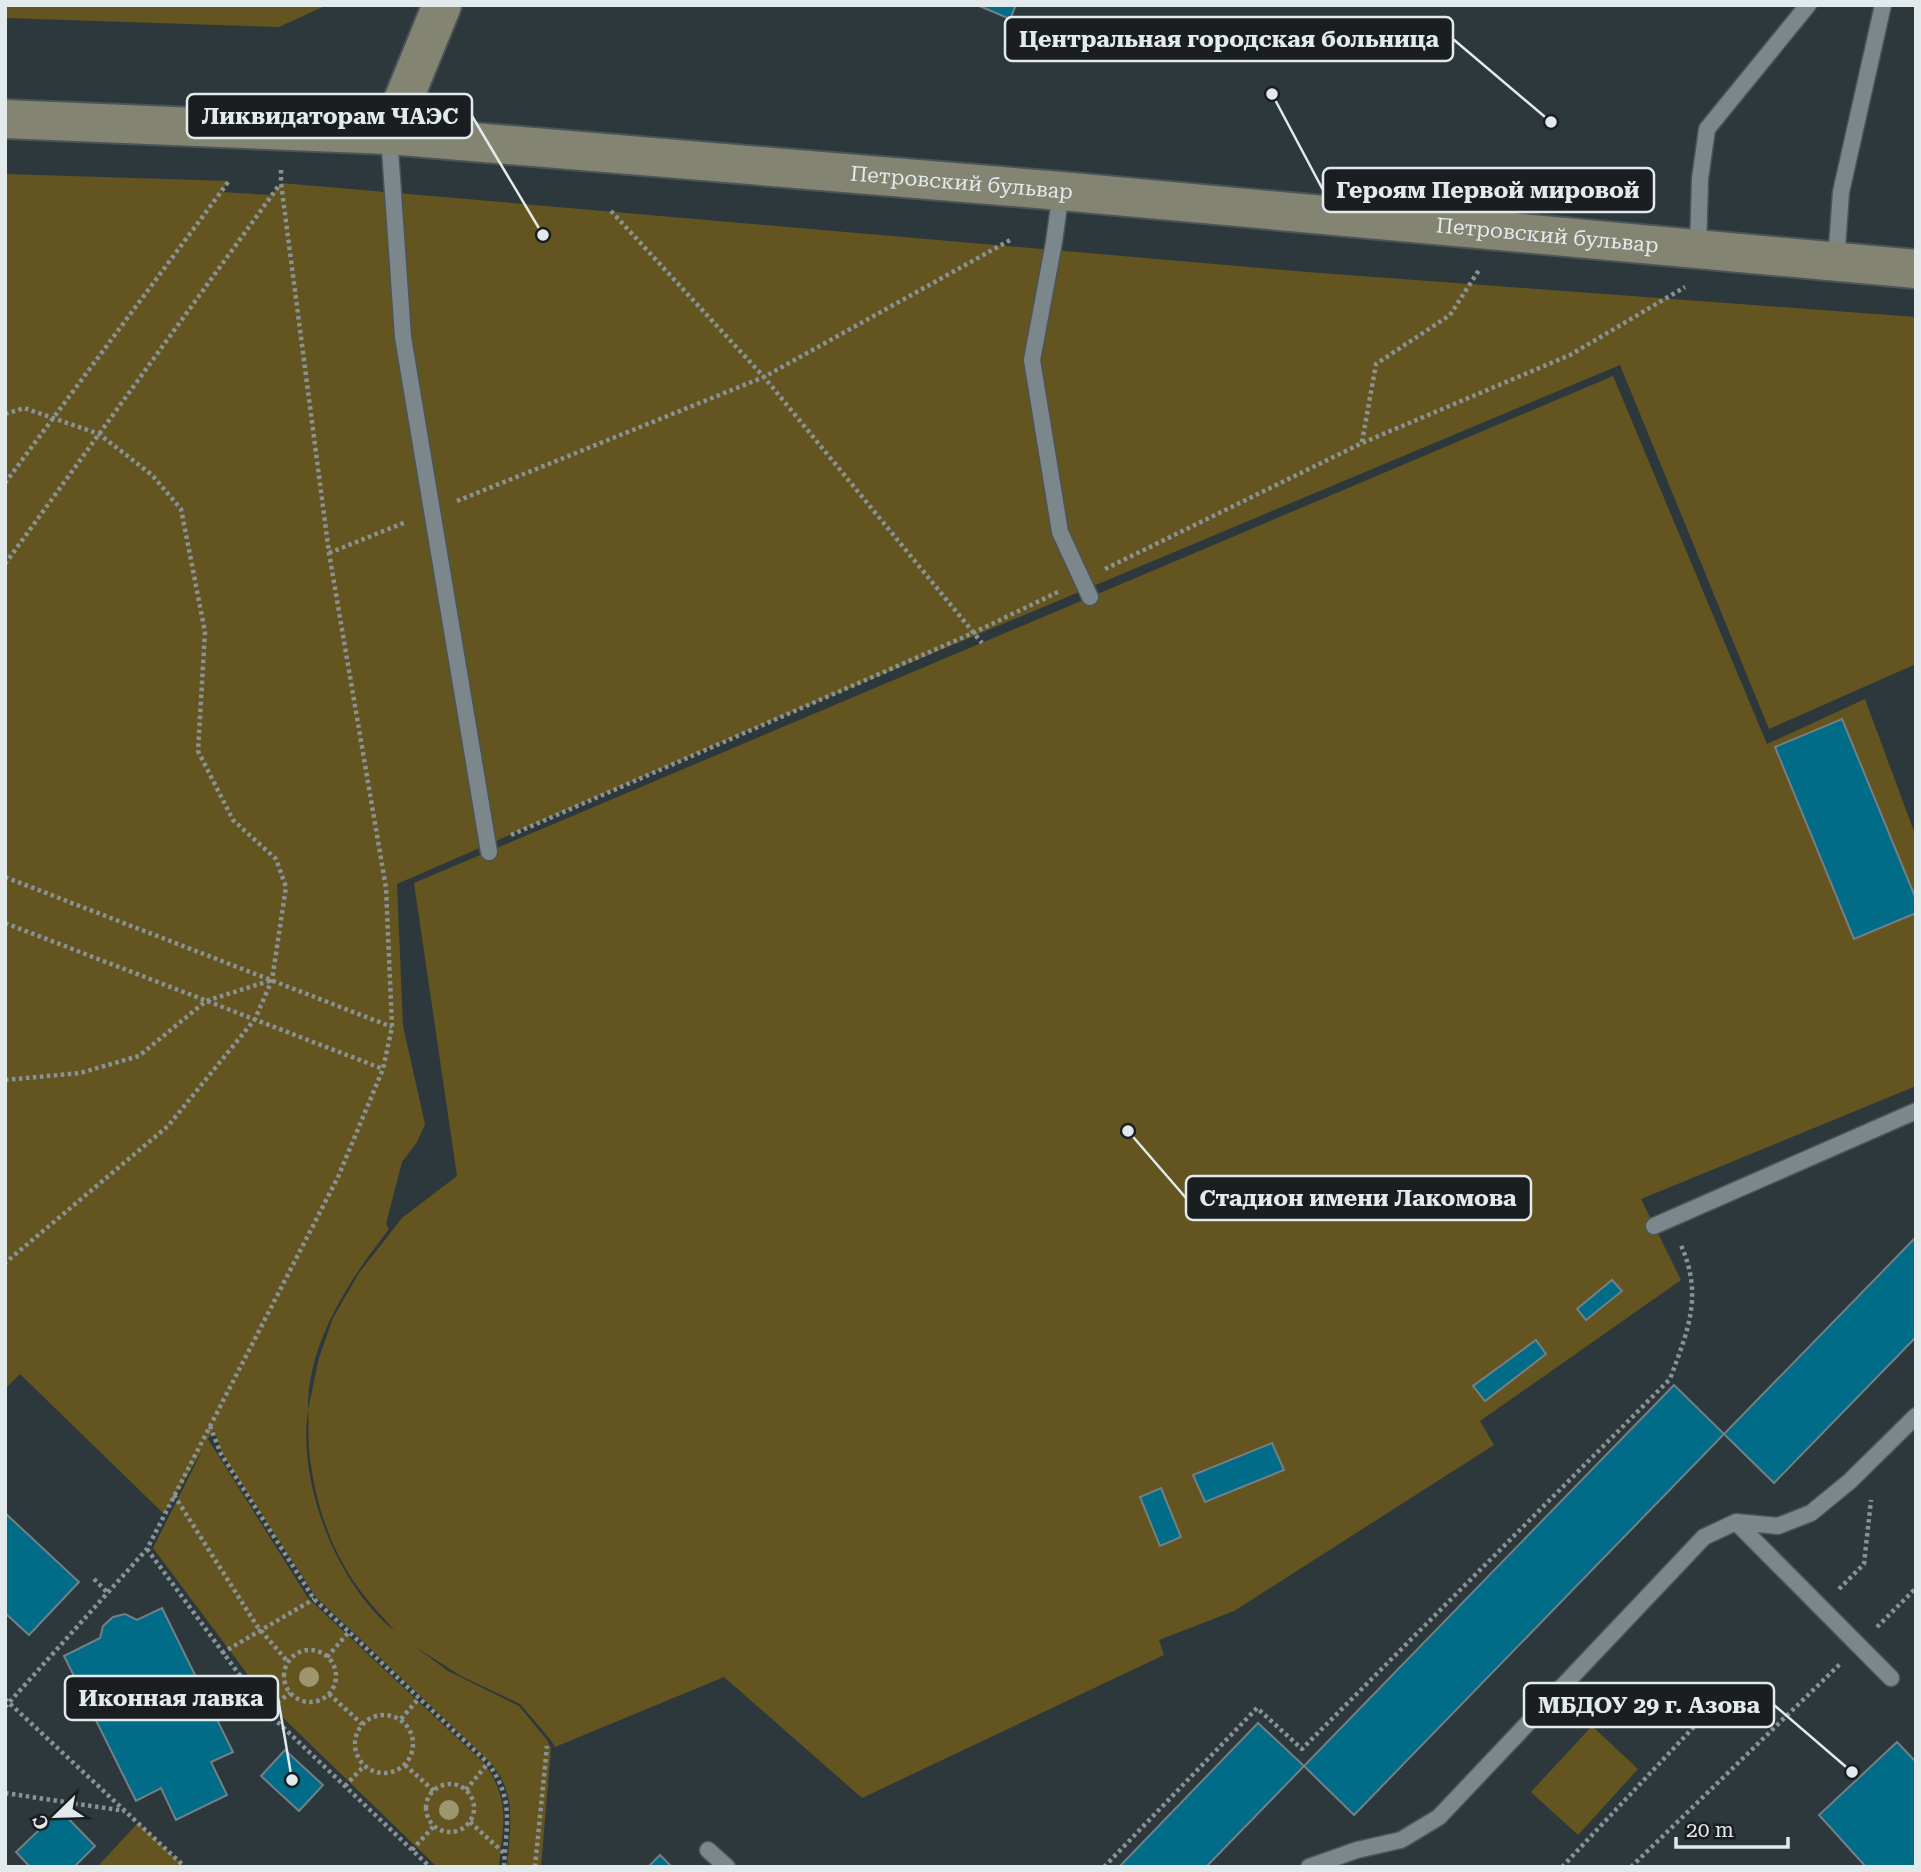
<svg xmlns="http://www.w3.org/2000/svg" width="1921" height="1872" font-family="'Roboto Serif',serif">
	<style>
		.green { fill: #645520; fill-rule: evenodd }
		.building { fill: #006c88; stroke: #737f84; stroke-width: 2 }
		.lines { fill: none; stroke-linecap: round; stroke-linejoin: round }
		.lane-casing { stroke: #4b5457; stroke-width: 19 }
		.secondary-casing { stroke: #4b5457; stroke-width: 42 }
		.path { stroke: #899295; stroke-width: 4.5; stroke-dasharray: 3.5 3.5; stroke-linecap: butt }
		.lane { stroke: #7b878b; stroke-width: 16 }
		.secondary { stroke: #838572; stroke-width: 38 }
		.tree { fill: #9e966f }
		.labels { text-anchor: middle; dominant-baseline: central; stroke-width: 6; stroke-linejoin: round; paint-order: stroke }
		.street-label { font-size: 21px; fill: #e3eaec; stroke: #1a1e20 }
		.leader { fill: none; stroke: #e3eaec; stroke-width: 2.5 }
		.callout-dot { fill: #e3eaec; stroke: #1a1e20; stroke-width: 2.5 }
		.callout { fill: #1a1e20; stroke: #e3eaec; stroke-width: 2.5 }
		.callout-label { font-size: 23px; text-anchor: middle; font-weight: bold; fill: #e3eaec }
	</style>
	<rect width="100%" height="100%" fill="#2d383c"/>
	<path class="green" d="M 5,5 L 327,5 L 279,27 L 5,18 Z
		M 5,174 L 229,181 L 221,192 L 272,195 L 281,183 L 1307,272 L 1916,317 L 1916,664 L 1769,729 L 1620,365 L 762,725 L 397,884 L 403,1026 L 425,1124 L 417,1142 L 402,1162 L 386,1224 L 389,1229 C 350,1279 307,1343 308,1410 L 319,1358 L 333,1318 L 359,1273 L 402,1218 L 457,1176 L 414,883 L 1613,376 L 1767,744 L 1865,699 L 1916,837 L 1916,1086 L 1641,1199 L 1681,1280 L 1480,1421 L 1494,1445 L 1234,1611 L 1159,1640 L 1164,1655 L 862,1798 L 724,1677 L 555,1747 L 550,1739 L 520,1704 L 461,1676 L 414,1646 L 448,1671 L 519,1706 L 547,1740 L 551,1748 L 541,1867 L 507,1867 C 510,1826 518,1795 490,1762 L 316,1597 L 222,1453 L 214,1430 L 208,1439 L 308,1598 L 485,1764 C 511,1802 503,1824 499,1867 L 437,1867 L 272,1707 L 153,1548 L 203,1449 L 164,1514 L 20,1374 L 5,1389 ZM 308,1411 C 309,1423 308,1436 309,1449 C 314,1498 328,1545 357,1586 C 368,1602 383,1617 395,1631 C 338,1587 297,1483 308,1411 Z
		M 1592,1726 L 1638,1769 L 1578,1835 L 1531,1792 Z
		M 138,1823 L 185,1867 L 97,1867 Z"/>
	<path class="building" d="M 977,5 L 1016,5 L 1010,19 Z
		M 1842,719 L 1916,899 L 1916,913 L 1854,939 L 1775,747 Z
		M 1916,1237 L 1916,1337 L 1774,1483 L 1724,1434 Z
		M 1612,1280 L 1622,1291 L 1586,1320 L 1577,1309 Z
		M 1536,1340 L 1546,1354 L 1485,1401 L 1473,1386 Z
		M 1674,1385 L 1724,1434 L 1354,1815 L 1304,1766 Z
		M 1272,1443 L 1284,1470 L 1205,1502 L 1193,1475 Z
		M 1161,1488 L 1181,1537 L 1160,1546 L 1140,1497 Z
		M 5,1513 L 79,1582 L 29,1635 L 5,1613 Z
		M 162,1608 L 233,1752 L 211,1762 L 227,1795 L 176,1820 L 161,1788 L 136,1801 L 64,1656 L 100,1638 L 103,1626 L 113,1617 L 125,1614 L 137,1620 Z
		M 1258,1723 L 1304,1766 L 1206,1867 L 1119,1867 Z
		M 1897,1742 L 1916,1762 L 1916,1867 L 1866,1867 L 1819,1815 Z
		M 285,1750 L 323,1785 L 299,1811 L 261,1776 Z
		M 60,1810 L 95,1846 L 74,1867 L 30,1867 L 16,1852 Z
		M 660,1855 L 672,1867 L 648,1867 Z"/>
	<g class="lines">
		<g class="lane-casing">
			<path id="lane" d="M 389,135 L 403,337 L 489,852
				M 1061,191 L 1054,242 L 1032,360 L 1060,532 L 1090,597
				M 1698,250 L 1700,179 L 1707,129 L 1808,5
				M 1836,262 L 1841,192 L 1883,5
				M 1654,1226 L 1916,1111
				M 1736,1522 L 1891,1678
				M 708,1850 L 727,1867
				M 1309,1867 L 1357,1850 L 1401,1840 L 1439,1817 L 1704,1537 L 1736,1522 L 1778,1526 L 1811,1513 L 1850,1481 L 1916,1416"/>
		</g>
		<g class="secondary-casing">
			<g id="secondary">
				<path id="s1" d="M 5,119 L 389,135 L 1061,191 L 1916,269"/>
				<path d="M 389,135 L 442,5"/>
			</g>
		</g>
		<path class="path" d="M 611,211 L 764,377 L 982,643
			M 5,414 L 24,408 L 99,434 L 152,475 L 181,509 L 205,632 L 198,751 L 233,820 L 276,859 L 286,887 L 272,980 L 255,1019 L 168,1126 L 5,1263
			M 1362,442 L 1376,364 L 1450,315 L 1479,270
			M 5,483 L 229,181
			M 457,501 L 764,377 L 1012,239
			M 329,553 L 406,522
			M 5,564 L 280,184
			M 1105,569 L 1362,443 L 1570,355 L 1685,287
			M 511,835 L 973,633 L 1060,591
			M 5,877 L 392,1027
			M 5,923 L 383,1069
			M 5,1080 L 80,1073 L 139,1056 L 206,1001 L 272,980
			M 210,1426 L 221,1454 L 314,1599 L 488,1763 C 515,1801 506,1824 504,1867
			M 174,1495 L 257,1626 L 288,1662
			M 147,1549 L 266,1711 L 430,1867
			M 94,1579 L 107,1592
			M 1839,1589 L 1864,1564 L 1871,1500
			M 1877,1627 L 1916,1588
			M284 1676a26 26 0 1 1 52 0a26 26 0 1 1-52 0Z
			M 222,1653 L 314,1599
			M 327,1657 L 349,1632
			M 329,1694 L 362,1724
			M 5,1699 L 185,1867
			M 5,1707 L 147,1549 L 338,1177 L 383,1069 L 392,1027 L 386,888 L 329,553 L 281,183 L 281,169
			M 266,1711 L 290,1693
			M355 1744a29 29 0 1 1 58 0a29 29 0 1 1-58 0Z
			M 401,1719 L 419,1698
			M 405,1765 L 434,1791
			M426 1808a24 24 0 1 1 48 0a24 24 0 1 1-48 0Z
			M 345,1786 L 364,1766
			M 466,1790 L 488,1763
			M 5,1793 L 125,1811
			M 470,1822 L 504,1853
			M 412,1850 L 434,1826
			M 535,1867 L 547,1746
			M 1104,1867 L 1257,1708 L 1302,1749 L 1670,1379 C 1688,1330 1704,1295 1680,1243
			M 1562,1867 L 1720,1699
			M 1631,1867 L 1841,1663"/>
		<use href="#lane" class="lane"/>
		<use href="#secondary" class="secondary"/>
	</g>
	<g class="tree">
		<circle cx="309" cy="1677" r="10"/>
		<circle cx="449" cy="1810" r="10"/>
	</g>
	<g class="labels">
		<g class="street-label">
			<text stroke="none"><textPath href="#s1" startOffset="959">Петровский бульвар</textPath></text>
			<text stroke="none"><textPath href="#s1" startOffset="1547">Петровский бульвар</textPath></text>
		</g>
	</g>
	<path class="leader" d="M1551 122L1453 39M543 235L472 116M1272 94L1323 190M1128 1131L1186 1198M292 1780L278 1698M1852 1772L1774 1705"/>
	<g class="callout-dot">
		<circle cx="1551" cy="122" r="7"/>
		<circle cx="543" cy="235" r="7"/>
		<circle cx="1272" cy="94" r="7"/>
		<circle cx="1128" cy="1131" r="7"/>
		<circle cx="292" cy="1780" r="7"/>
		<circle cx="1852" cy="1772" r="7"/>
	</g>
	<g class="callout">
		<rect x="1005" y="17" width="448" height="44" rx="7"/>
		<rect x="187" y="94" width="285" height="44" rx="7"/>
		<rect x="1323" y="168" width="331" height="44" rx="7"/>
		<rect x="1186" y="1176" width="345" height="44" rx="7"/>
		<rect x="65" y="1676" width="213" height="44" rx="7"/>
		<rect x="1524" y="1683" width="250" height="44" rx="7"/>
	</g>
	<g class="callout-label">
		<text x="1229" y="47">Центральная городская больница</text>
		<text x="330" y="124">Ликвидаторам ЧАЭС</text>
		<text x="1488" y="198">Героям Первой мировой</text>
		<text x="1358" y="1206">Стадион имени Лакомова</text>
		<text x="171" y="1706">Иконная лавка</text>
		<text x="1649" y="1713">МБДОУ 29 г. Азова</text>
	</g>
	<rect width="1921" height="1872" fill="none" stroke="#e3eaec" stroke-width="14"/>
	<g transform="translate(56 1816) rotate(247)" stroke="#1a1e20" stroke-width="5" paint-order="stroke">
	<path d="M0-5L12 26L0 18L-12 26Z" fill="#e3eaec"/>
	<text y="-10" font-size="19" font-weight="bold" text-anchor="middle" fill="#e3eaec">С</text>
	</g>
	<path d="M1676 1837v10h112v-10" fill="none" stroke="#e3eaec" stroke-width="3.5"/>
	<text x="1686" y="1837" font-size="21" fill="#e3eaec" stroke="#1a1e20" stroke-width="5" paint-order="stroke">20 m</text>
</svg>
